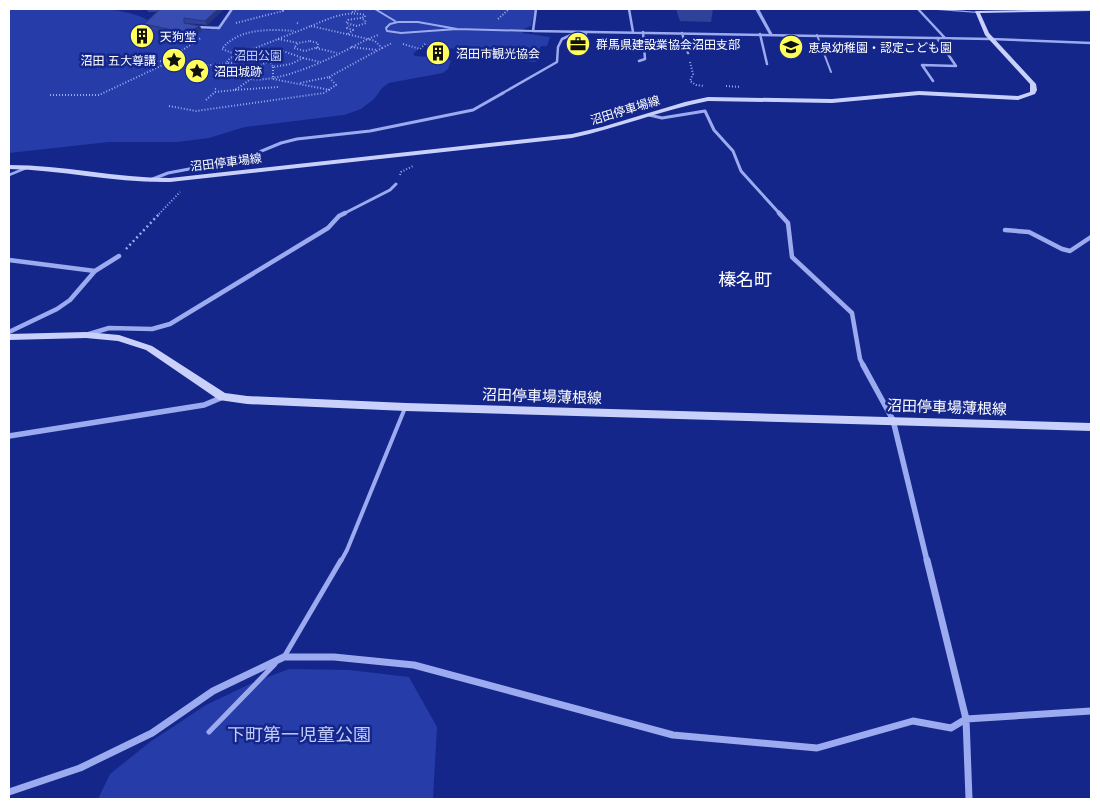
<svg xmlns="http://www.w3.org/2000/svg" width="1100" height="808" font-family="Inter,'Noto Sans JP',sans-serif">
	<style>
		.green { fill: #263ca9 }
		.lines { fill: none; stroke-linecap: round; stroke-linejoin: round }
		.path-far1 { stroke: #9caaf0; stroke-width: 2; stroke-dasharray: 1 2; stroke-linecap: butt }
		.path { stroke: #9caaf0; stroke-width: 2.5; stroke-dasharray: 2 3; stroke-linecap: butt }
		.service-far3 { stroke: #9caaf0; stroke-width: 2 }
		.service-far2 { stroke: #9caaf0; stroke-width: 2.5 }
		.service-far1 { stroke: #9caaf0; stroke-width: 4 }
		.service { stroke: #9caaf0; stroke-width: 5 }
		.minor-far4 { stroke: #9caaf0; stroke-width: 2.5 }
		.minor-far3 { stroke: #9caaf0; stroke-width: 3 }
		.minor-far2 { stroke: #9caaf0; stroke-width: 4.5 }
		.minor-far1 { stroke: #9caaf0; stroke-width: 5.5 }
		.minor { stroke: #9caaf0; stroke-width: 7 }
		.tertiary { fill: #9caaf0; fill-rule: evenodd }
		.secondary { fill: #c9d1fb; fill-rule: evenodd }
		.wall { fill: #304199 }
		.shaded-wall { fill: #27357d }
		.building { fill: #384cb2; stroke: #27357d }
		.labels { text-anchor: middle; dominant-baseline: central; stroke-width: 5; stroke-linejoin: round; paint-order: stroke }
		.far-poi-label { font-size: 12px; fill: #fff; stroke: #14268a; text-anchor: start }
		.far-park-label { font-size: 12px; fill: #c2ccfb; stroke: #14268a }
		.far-street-label { font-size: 12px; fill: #fff; stroke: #14268a }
		.street-label { font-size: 15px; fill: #fff; stroke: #14268a }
		.quarter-label { font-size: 18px; fill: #fff; stroke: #14268a }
		.near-park-label { font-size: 18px; fill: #c2ccfb; stroke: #14268a }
	</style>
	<rect width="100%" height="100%" fill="#14268a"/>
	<path class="green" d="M 9,9 C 48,9 120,1 153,23 L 209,30 L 221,24 L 232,9 L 535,9 L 531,26 L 524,29 L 523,33 L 550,37 L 547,46 L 541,46 L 537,53 L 539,55 L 537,61 L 535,62 L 459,58 L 457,57 L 464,50 L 422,45 L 413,54 L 415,56 L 445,58 L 451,61 L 448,69 L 443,73 L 389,83 L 382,88 L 374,99 L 361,109 L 344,115 L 245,127 L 209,138 L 177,142 L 109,142 L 9,153 Z
		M 289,669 L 349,670 L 409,677 L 437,727 L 433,799 L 98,799 L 110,774 L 150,742 L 206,705 L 252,683 Z"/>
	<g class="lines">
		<path class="path-far1" d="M 352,12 L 360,9
			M 360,18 L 365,20 L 366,23 L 357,26 L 346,23 L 348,20 Z
			M 498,19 L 509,9
			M 236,23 L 283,11 L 281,10 L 283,9
			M 297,23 L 299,24
			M 311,26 L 368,39 C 340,53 248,106 226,63 L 230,58 Z
			M 311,26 C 328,19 346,10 365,15 L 365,17 L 360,18
			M 348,34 L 353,30 L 347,28 L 349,26
			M 278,39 L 298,43
			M 310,41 L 318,43 L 318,47 L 305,51 L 294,48 L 298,43 Z
			M 403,44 L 420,49 L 426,43
			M 351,47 L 377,50
			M 316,48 L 337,53
			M 382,48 L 392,43
			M 277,49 L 303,58 L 291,64 L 273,67 L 270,61 L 250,61 L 251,57 L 264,56 L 268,51 Z
			M 237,55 L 222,49 C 238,28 270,29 294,31
			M 303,58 L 320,62
			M 154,60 L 191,67 L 250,61
			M 164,62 L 201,38
			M 690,62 L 693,74 L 690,81 L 696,85 L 704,86
			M 273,67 L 273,79 L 330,90
			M 242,75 L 267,62
			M 329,77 L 382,48 L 375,41 L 368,39 L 378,35
			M 726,86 L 741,87
			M 215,89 L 217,88
			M 235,90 L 278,87
			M 50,95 L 99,95 L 167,63
			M 206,100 L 215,92 L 235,90 L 251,79
			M 169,106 L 196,111 L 324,93 L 336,85 L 329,77 L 300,83
			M 400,175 L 401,172 L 413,166
			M 159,214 L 180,192"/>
		<path class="path" d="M 126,249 L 160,213"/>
		<path class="service-far3" d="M 375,9 L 395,21
			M 398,22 L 418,22 L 457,29 L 401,33 L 387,31 L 386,28 L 390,24 Z
			M 457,29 L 533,31
			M 817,35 L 831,72"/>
		<path class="service-far2" d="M 9,175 L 26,168"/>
		<path class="service-far1" d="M 341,561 L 347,550 L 405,408"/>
		<path class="service" d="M 284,657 L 341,560
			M 209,732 L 275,664"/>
		<path class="minor-far4" d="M 536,9 L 533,31 L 991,39 L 1091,43
			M 629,9 L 633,32
			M 918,9 L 945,38
			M 196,27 L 219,28 L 232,9
			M 682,33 L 688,53
			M 760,34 L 767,64
			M 639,61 L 645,59 L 643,32
			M 933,81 L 922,65 L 956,66 L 937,38
			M 501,94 L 557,62 L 558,47 L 562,39 L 571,35 L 586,34"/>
		<path class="minor-far3" d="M 649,115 L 662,118 L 705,111 L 714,130 L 733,151 L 741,171 L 780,214
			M 150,180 L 168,173 L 242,159 L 281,143 L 297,139 L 370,131 L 473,110 L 503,93
			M 343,214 L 390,190 L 396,184"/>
		<path class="minor-far2" d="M 779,213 L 788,223 L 792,257 L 852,313 L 860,359 L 864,367
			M 1005,230 L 1029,232 L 1062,249 L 1070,251 L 1091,237
			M 9,260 L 95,271
			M 9,332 L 57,309 L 70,300 L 95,271 L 119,256
			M 89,334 L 109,328 L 152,329 L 170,324 L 328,228 L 339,216 L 345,213"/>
		<path class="minor-far1" d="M 863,365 L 893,420 L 927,561
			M 9,436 L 204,405 L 223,397"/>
		<path class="minor" d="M 927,560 L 966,719 L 969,799
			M 9,792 L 80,768 L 152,733 L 213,691 L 284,657 L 334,657 L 414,665 L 673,735 L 817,748 L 913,721 L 951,728 L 966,719 L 1091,711"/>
		<path class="tertiary" d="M 755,9 L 759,9 L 773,35 L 769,34 Z
			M 924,9 L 943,9 L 979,12 L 977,13 Z"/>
		<path class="secondary" d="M 1091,9 L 1091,11 L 980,13 L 989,33 L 1036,84 L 1037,90 L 1035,94 L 1018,100 L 919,95 L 832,103 L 708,101 C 662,110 618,128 572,138 L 170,182 C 116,183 63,170 9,169 L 9,165 C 63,165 116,178 170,178 L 572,134 L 602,127 L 685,102 L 708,97 L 832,99 L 919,91 L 1018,96 L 1030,92 L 1030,84 L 985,35 L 975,11 Z
			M 86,332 L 119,335 L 152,346 L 225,393 L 247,396 L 406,403 L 1091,423 L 1091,431 L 406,411 L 247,404 L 219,400 L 146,350 L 118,341 L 86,338 L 9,340 L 9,334 Z"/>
	</g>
	<path class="wall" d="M 133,9 L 224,9 L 207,25 L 186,23 L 200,26 L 202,31 L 189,38 L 146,29 L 144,24 L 157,12 L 148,12 L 147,10 L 133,10 Z
		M 676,9 L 713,9 L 711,22 L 680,21 Z"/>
	<path class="shaded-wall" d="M 218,9 L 224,9 L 207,25 L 205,21 Z
		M 200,26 L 202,31 L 189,38 L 187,33 Z"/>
	<path class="building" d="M 160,9 L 218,9 L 205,21 L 184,18 L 184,23 L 200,26 L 187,33 L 144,24 Z"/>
	<defs>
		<g id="building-disc" transform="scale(1.25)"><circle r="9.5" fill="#fffe5a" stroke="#14268a"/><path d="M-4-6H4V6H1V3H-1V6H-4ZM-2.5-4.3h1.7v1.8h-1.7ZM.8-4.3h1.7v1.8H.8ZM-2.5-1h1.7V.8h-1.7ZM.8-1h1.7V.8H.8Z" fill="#111"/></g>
		<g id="office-disc" transform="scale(1.25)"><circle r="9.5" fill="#fffe5a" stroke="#14268a"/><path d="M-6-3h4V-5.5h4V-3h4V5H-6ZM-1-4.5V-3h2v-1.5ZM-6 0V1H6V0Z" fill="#111"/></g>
		<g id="school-disc" transform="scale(1.25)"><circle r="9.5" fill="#fffe5a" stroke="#14268a"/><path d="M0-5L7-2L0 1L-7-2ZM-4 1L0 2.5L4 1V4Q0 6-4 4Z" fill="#111"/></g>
		<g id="sight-disc" transform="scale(1.25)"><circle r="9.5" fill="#fffe5a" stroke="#14268a"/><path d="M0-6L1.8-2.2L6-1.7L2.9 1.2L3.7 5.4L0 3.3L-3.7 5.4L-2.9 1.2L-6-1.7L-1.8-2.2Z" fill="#111"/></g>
	</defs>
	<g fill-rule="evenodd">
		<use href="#building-disc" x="142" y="36"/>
		<use href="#office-disc" x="578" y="44"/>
		<use href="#school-disc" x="791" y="47"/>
		<use href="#building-disc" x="438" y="53"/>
		<use href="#sight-disc" x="174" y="60"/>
		<use href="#sight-disc" x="197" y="71"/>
	</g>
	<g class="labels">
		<g class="far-poi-label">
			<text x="160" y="36">天狗堂</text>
			<text x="596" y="44">群馬県建設業協会沼田支部</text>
			<text x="808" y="47">恵泉幼稚園・認定こども園</text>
			<text x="456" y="53">沼田市観光協会</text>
			<text x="156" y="60" text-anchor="end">沼田 五大尊講</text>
			<text x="214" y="71">沼田城跡</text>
		</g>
		<g class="far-park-label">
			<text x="258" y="55">沼田公園</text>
		</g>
		<g class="far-street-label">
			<text transform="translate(625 110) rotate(-17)">沼田停車場線</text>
			<text transform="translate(226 162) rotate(-7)">沼田停車場線</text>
		</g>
		<g class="street-label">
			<text transform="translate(542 396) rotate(2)">沼田停車場薄根線</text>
			<text transform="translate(947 407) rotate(2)">沼田停車場薄根線</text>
		</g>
		<g class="quarter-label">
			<text x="745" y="279">榛名町</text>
		</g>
		<g class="near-park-label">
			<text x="299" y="734">下町第一児童公園</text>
		</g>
	</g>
	<rect width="1100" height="808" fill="none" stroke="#ffffff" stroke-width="20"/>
</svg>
